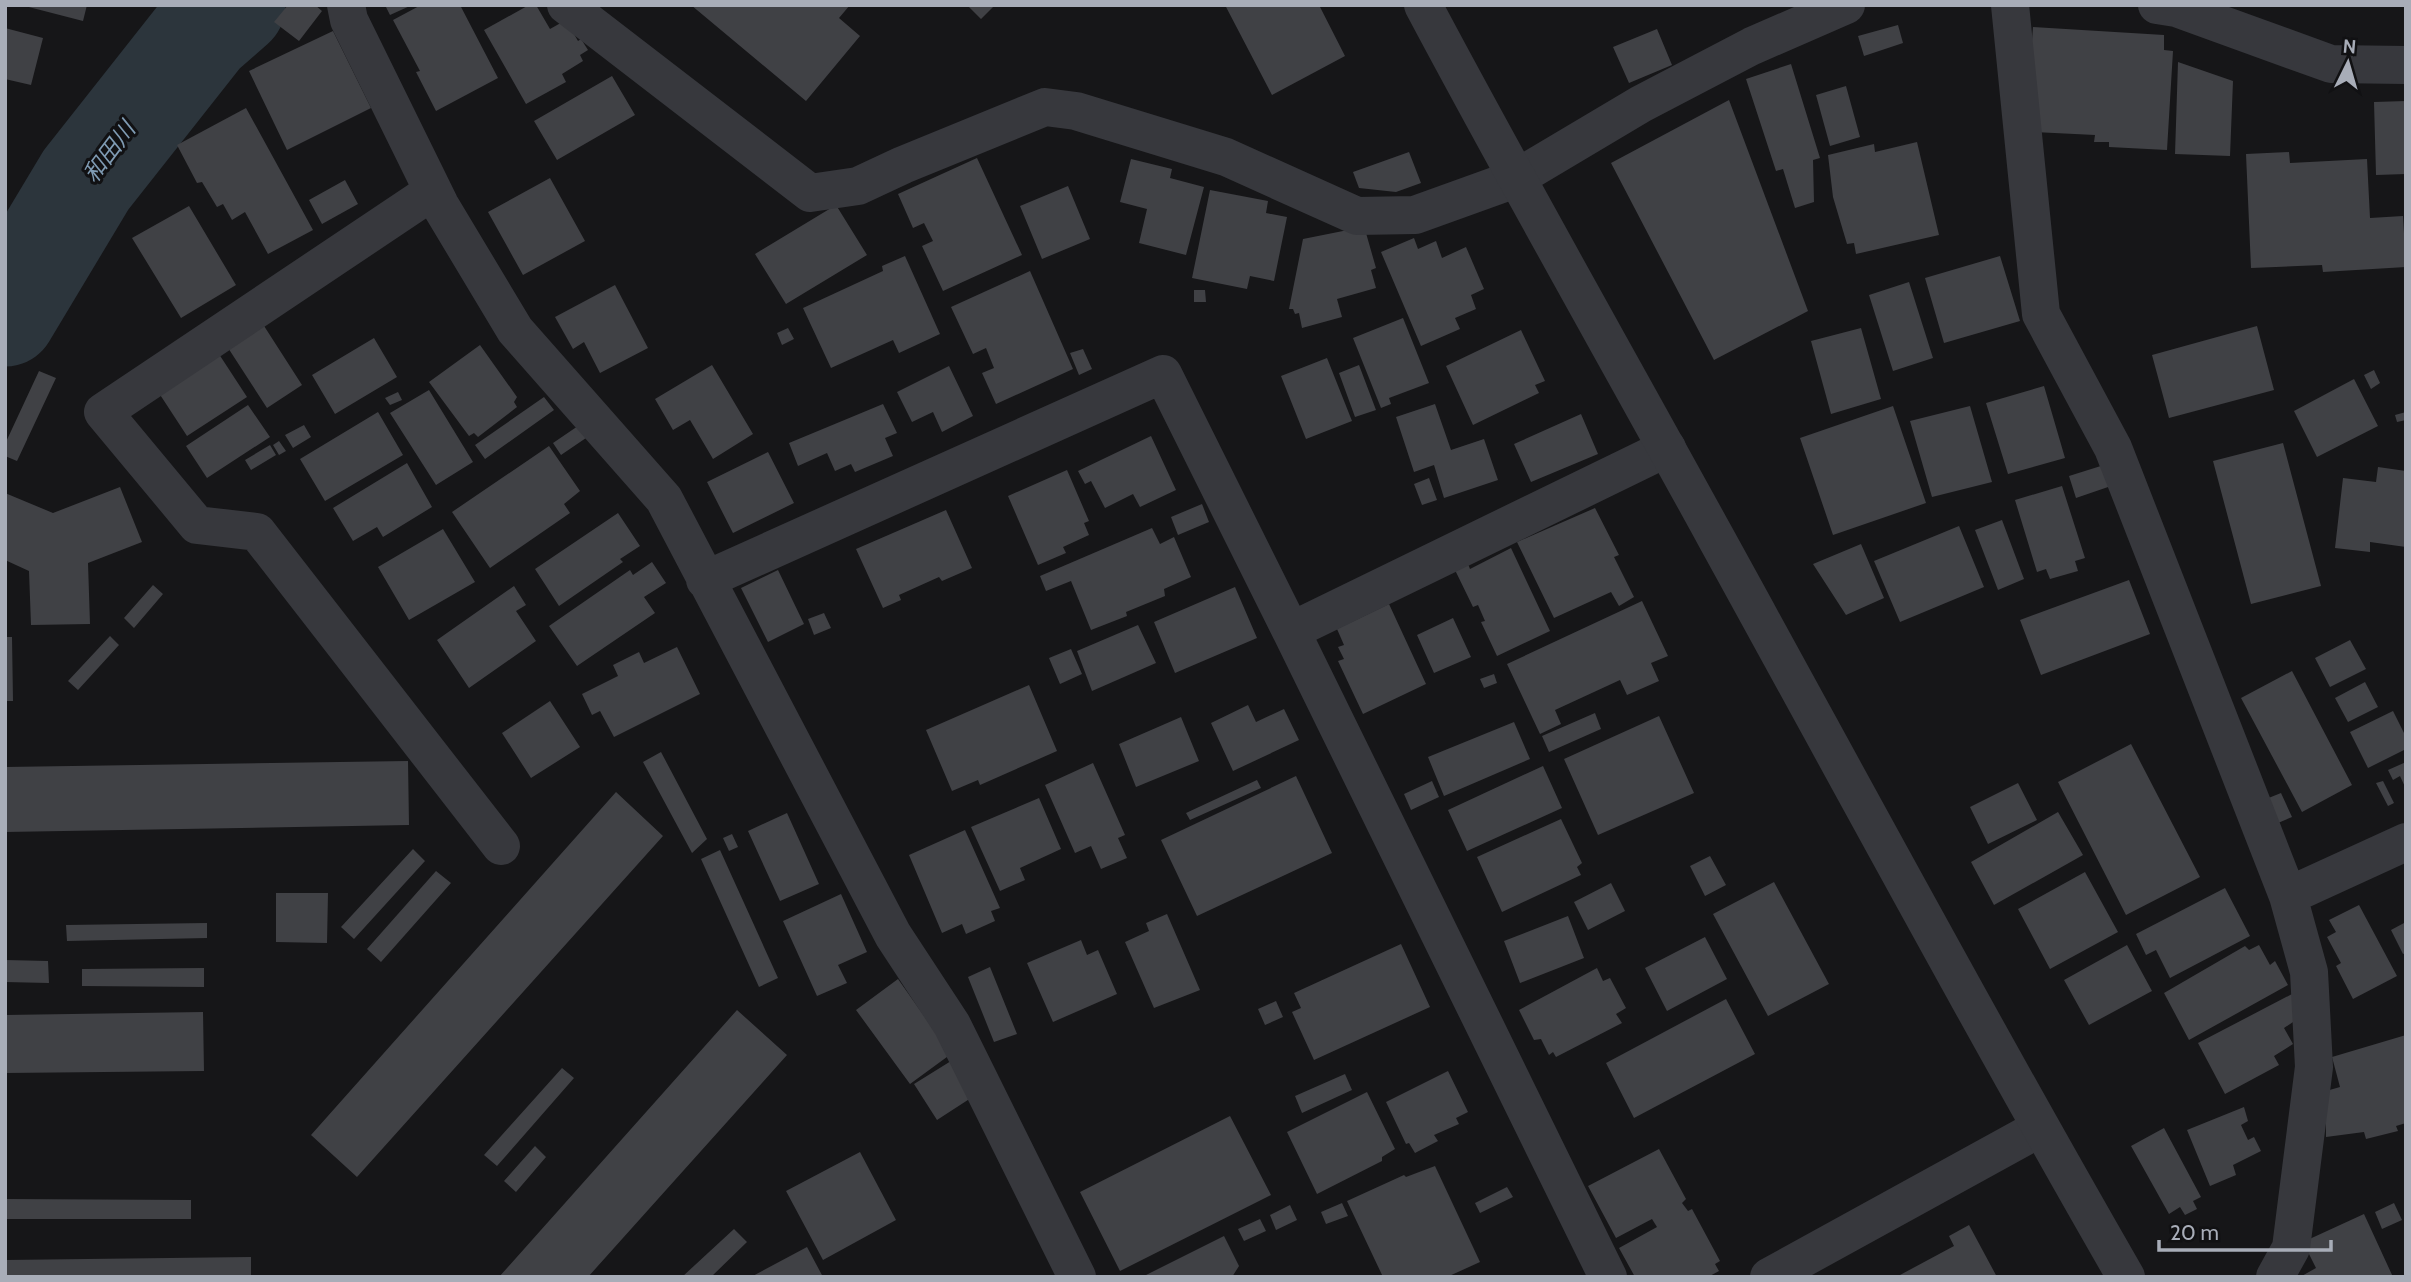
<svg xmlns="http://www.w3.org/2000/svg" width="2411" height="1282" font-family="Cabin,'Noto Sans JP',sans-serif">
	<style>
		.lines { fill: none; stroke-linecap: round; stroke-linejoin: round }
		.river { stroke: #2c353c; stroke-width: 103 }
		.building { fill: #404145 }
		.minor { stroke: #37383d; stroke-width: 38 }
		.tertiary { stroke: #37383d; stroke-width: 38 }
		.labels { text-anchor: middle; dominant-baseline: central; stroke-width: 6; stroke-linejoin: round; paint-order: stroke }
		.water-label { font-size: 23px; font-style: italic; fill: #7f9bb3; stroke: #111113 }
	</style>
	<rect width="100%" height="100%" fill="#161618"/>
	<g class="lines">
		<path class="river" d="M 5,315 L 86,180 L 202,33 L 234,5"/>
	</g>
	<path class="building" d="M 21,5 L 87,5 L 83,21 Z
		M 288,5 L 315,5 L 322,11 L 299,41 L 274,22 Z
		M 385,5 L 412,5 L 390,15 Z
		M 421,5 L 460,5 L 498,78 L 436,111 L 416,72 L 420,71 L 393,20 Z
		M 529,5 L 536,5 L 550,29 L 566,20 L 578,41 L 581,39 L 588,50 L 580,55 L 583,61 L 562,74 L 566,82 L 526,104 L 484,30 Z
		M 691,5 L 850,5 L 839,18 L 860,36 L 806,101 Z
		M 967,5 L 995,5 L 981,19 Z
		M 1225,5 L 1319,5 L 1345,56 L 1272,95 Z
		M 1898,25 L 1903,43 L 1864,56 L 1858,36 Z
		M 2033,27 L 2164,35 L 2164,50 L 2173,51 L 2167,150 L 2109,147 L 2109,142 L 2094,142 L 2095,135 L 2034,132 L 2027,108 Z
		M 5,28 L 43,38 L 31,85 L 5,79 Z
		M 1657,29 L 1672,65 L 1629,83 L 1613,47 Z
		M 333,31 L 371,108 L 287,150 L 249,71 Z
		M 2178,62 L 2233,81 L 2230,156 L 2175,154 Z
		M 1791,64 L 1820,158 L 1813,160 L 1814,202 L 1795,208 L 1783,169 L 1776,171 L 1746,79 Z
		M 612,76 L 635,115 L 557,160 L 534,121 Z
		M 1846,86 L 1860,137 L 1830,146 L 1816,95 Z
		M 1729,100 L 1808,311 L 1714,360 L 1611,163 Z
		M 2406,101 L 2406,174 L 2376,175 L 2374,102 Z
		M 246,108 L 313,230 L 268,254 L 245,212 L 232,220 L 223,204 L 217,207 L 202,182 L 197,183 L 177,145 Z
		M 1917,142 L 1939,235 L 1856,254 L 1854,243 L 1847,244 L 1833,197 L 1828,155 L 1874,144 L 1875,152 Z
		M 1409,152 L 1421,183 L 1396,192 L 1359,188 L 1353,172 Z
		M 2289,152 L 2290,163 L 2367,159 L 2370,218 L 2403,216 L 2406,267 L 2323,272 L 2322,265 L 2251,268 L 2246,154 Z
		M 977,158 L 1022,255 L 943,291 L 922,246 L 933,241 L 924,223 L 913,228 L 898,194 Z
		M 1131,159 L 1172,169 L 1170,178 L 1204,187 L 1186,255 L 1139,243 L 1147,209 L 1120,202 Z
		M 550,178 L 585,241 L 523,275 L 488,212 Z
		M 345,180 L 358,204 L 322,224 L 309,200 Z
		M 1068,186 L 1090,239 L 1042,259 L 1020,206 Z
		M 1210,190 L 1268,201 L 1266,213 L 1287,217 L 1274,281 L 1250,276 L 1247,289 L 1192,278 Z
		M 836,205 L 867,255 L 786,304 L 755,254 Z
		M 189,206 L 236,285 L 181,318 L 132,238 Z
		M 1358,228 L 1366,233 L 1376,268 L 1371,270 L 1376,288 L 1337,299 L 1342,317 L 1302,328 L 1299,313 L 1295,314 L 1293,309 L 1289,309 L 1303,239 Z
		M 1414,238 L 1418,249 L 1436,241 L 1442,258 L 1466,247 L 1484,289 L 1471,295 L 1476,309 L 1455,318 L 1460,329 L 1421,346 L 1381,252 Z
		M 905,256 L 940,334 L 899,353 L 893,340 L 831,368 L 803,308 L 883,271 L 882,266 Z
		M 2000,256 L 2020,321 L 1944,343 L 1925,278 Z
		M 1030,271 L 1073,369 L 996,404 L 982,373 L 994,368 L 986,348 L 973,354 L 951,307 Z
		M 1909,282 L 1933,358 L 1893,371 L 1869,295 Z
		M 615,285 L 648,348 L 600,373 L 584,342 L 573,349 L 555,317 Z
		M 1194,290 L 1205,290 L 1206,302 L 1194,302 Z
		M 257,315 L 302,385 L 267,408 L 221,337 Z
		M 1403,318 L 1429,383 L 1389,398 L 1391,404 L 1381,408 L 1353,338 Z
		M 2257,326 L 2274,390 L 2169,418 L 2152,355 Z
		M 788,328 L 794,339 L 782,345 L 777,333 Z
		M 1861,328 L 1881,399 L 1831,414 L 1811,341 Z
		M 1521,330 L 1545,381 L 1535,385 L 1539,393 L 1473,425 L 1446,366 Z
		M 374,338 L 397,377 L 335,414 L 312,375 Z
		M 480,345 L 517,397 L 514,402 L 517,407 L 478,437 L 474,433 L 469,436 L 429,382 Z
		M 215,348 L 247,397 L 187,436 L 155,387 Z
		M 1083,349 L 1092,369 L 1079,375 L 1070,353 Z
		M 1327,358 L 1352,421 L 1306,439 L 1281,376 Z
		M 712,365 L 753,434 L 713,459 L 690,420 L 673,430 L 655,399 Z
		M 1359,365 L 1376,410 L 1355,417 L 1339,373 Z
		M 949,366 L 973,416 L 942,432 L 933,412 L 912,422 L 897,392 Z
		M 2374,370 L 2380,383 L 2371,389 L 2364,375 Z
		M 39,371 L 56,378 L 17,461 L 5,456 L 5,444 Z
		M 2354,379 L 2378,426 L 2317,457 L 2294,411 Z
		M 2044,386 L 2065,458 L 2008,474 L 1986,403 Z
		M 429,390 L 473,462 L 436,485 L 390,413 Z
		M 398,392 L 402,400 L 390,405 L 385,398 Z
		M 544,397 L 554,410 L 485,459 L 475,445 Z
		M 883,404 L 897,433 L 885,438 L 893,456 L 855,472 L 851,464 L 835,471 L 827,453 L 798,466 L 789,443 Z
		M 1435,404 L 1451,450 L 1484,439 L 1498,480 L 1444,498 L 1434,465 L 1414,472 L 1396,417 Z
		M 248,405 L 270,437 L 207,478 L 186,446 Z
		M 1893,406 L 1926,503 L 1833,535 L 1800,438 Z
		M 1970,406 L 1992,482 L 1932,497 L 1910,421 Z
		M 378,412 L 403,455 L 325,501 L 300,459 Z
		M 2406,412 L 2406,420 L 2397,422 L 2395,415 Z
		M 1581,414 L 1598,454 L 1531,482 L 1514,444 Z
		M 304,425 L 311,437 L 293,448 L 285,435 Z
		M 578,426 L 586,438 L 561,455 L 553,443 Z
		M 1151,436 L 1176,490 L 1140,507 L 1133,494 L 1105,508 L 1091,481 L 1085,484 L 1078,471 Z
		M 279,441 L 286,451 L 279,455 L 273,445 Z
		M 2283,443 L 2321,586 L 2251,604 L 2213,461 Z
		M 270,445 L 276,455 L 251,470 L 245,460 Z
		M 549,446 L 580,491 L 564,504 L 570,513 L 490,568 L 452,512 Z
		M 768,452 L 794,503 L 733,533 L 707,482 Z
		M 407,463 L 432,507 L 383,537 L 377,527 L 353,541 L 333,508 Z
		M 2104,465 L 2111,486 L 2076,498 L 2069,476 Z
		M 2378,467 L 2406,471 L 2406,547 L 2370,542 L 2370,552 L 2335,548 L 2343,478 L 2376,482 Z
		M 1067,470 L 1089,521 L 1084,523 L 1089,535 L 1063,547 L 1066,553 L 1038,565 L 1008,496 Z
		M 1429,478 L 1437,500 L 1422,505 L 1414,484 Z
		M 2062,486 L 2085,558 L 2075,561 L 2078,571 L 2050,579 L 2046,569 L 2037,572 L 2015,500 Z
		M 120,487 L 142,542 L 88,563 L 90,624 L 31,625 L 29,571 L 5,560 L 5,493 L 53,513 Z
		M 1202,504 L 1209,522 L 1178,535 L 1171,517 Z
		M 1595,508 L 1619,555 L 1614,557 L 1634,597 L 1619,606 L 1611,592 L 1554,618 L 1517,542 Z
		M 946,510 L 972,568 L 942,581 L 939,577 L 899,595 L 901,600 L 883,608 L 856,549 Z
		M 618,513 L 640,546 L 620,559 L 623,562 L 559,606 L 535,569 Z
		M 2002,520 L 2024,579 L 1998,590 L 1975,530 Z
		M 1959,526 L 1984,587 L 1900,622 L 1874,561 Z
		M 1152,528 L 1160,544 L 1174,537 L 1191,577 L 1164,589 L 1165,596 L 1126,612 L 1127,616 L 1091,630 L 1071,581 L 1046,591 L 1040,576 Z
		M 443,529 L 475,582 L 409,620 L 378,567 Z
		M 1861,544 L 1884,598 L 1846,615 L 1813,564 Z
		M 1511,548 L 1550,631 L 1497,656 L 1481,622 L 1485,621 L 1478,605 L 1473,607 L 1455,570 L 1468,564 L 1470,569 Z
		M 652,562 L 666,583 L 644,597 L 655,613 L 577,666 L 549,626 L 630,570 L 633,575 Z
		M 778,570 L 804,624 L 768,642 L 741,588 Z
		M 2129,580 L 2150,634 L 2041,675 L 2020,620 Z
		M 153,585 L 163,594 L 134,628 L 124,618 Z
		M 514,586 L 526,605 L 516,611 L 536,641 L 469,688 L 437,640 Z
		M 1235,587 L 1257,638 L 1175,673 L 1154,622 Z
		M 1642,601 L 1668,656 L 1651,663 L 1659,681 L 1627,695 L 1620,680 L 1555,710 L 1561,724 L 1540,734 L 1507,664 Z
		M 1389,604 L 1426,684 L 1363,714 L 1338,661 L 1344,659 L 1338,647 L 1344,645 L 1337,629 Z
		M 824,613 L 831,628 L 814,635 L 808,619 Z
		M 1453,618 L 1471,657 L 1434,673 L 1417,635 Z
		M 1138,625 L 1156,663 L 1092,691 L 1077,651 Z
		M 110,636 L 119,645 L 78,690 L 68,681 Z
		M 5,637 L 12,637 L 13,701 L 5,701 Z
		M 2350,640 L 2366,669 L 2330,687 L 2315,658 Z
		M 677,647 L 700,694 L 614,737 L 600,711 L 592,715 L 582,694 L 618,676 L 613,665 L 639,652 L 644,663 Z
		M 1071,649 L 1082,674 L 1060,684 L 1049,658 Z
		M 2292,671 L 2352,785 L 2302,812 L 2241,698 Z
		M 1494,674 L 1497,683 L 1484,688 L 1480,679 Z
		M 2365,682 L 2378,707 L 2348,722 L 2335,698 Z
		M 1029,685 L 1057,751 L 980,785 L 978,780 L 952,791 L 926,730 Z
		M 550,701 L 580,747 L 531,778 L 502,733 Z
		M 1248,705 L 1256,722 L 1284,709 L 1299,740 L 1233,771 L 1211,723 Z
		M 2393,711 L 2406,737 L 2406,749 L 2368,768 L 2350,732 Z
		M 1595,713 L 1601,729 L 1549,752 L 1542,736 Z
		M 1659,716 L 1694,793 L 1598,835 L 1564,759 Z
		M 1181,717 L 1199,761 L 1136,787 L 1119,744 Z
		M 1514,722 L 1530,759 L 1444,796 L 1428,757 Z
		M 2131,744 L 2200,877 L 2126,915 L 2058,782 Z
		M 661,752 L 707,839 L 692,853 L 643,762 Z
		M 408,761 L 409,825 L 5,832 L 5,767 Z
		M 2406,762 L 2406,789 L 2400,776 L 2393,780 L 2388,770 Z
		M 1093,763 L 1125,835 L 1118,838 L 1127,858 L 1101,869 L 1091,846 L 1075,853 L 1045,785 Z
		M 1543,766 L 1562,808 L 1467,851 L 1448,810 Z
		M 1296,776 L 1332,853 L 1197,916 L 1161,840 Z
		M 1257,780 L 1261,788 L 1190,820 L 1186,813 Z
		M 1432,781 L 1439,797 L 1411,810 L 1404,794 Z
		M 2383,781 L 2394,803 L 2388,806 L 2376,783 Z
		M 2018,783 L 2037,820 L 1988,844 L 1970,807 Z
		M 616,792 L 663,836 L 357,1177 L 311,1135 Z
		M 2281,793 L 2292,817 L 2278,823 L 2266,799 Z
		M 1039,798 L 1061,849 L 1020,868 L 1025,880 L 1000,891 L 971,827 Z
		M 2058,812 L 2083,855 L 1994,905 L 1971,862 Z
		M 787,813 L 819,884 L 780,901 L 748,831 Z
		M 1561,819 L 1582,863 L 1577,867 L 1581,875 L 1502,912 L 1477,857 Z
		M 965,830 L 1000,908 L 991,911 L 995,921 L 966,934 L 962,924 L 942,933 L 909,855 Z
		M 732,834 L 738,847 L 729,851 L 723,838 Z
		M 413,849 L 425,861 L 354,939 L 341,927 Z
		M 720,850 L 778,978 L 759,987 L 701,859 Z
		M 1710,856 L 1726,885 L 1705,896 L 1690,866 Z
		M 436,871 L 451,883 L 381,962 L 367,949 Z
		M 2085,872 L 2118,932 L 2050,969 L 2018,909 Z
		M 1774,882 L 1829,984 L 1768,1016 L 1713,914 Z
		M 1611,883 L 1625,911 L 1588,930 L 1574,902 Z
		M 2225,888 L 2250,936 L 2170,978 L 2156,950 L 2146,955 L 2136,934 Z
		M 276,893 L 328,893 L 327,943 L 276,942 Z
		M 841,894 L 867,952 L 838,965 L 847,983 L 817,996 L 783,921 Z
		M 2359,905 L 2397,976 L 2353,999 L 2336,966 L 2341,963 L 2327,937 L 2336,932 L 2329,920 Z
		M 1167,914 L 1200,990 L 1154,1008 L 1125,942 L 1149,931 L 1146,923 Z
		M 1568,916 L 1584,958 L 1520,983 L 1504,941 Z
		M 207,923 L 207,938 L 67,941 L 66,925 Z
		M 2404,923 L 2406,953 L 2403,954 L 2391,930 Z
		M 1705,937 L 1727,979 L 1667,1011 L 1645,968 Z
		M 1081,940 L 1087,955 L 1098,950 L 1117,994 L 1053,1022 L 1027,963 Z
		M 1401,944 L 1430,1007 L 1314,1060 L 1292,1012 L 1301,1008 L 1294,993 Z
		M 2127,945 L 2152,991 L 2089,1025 L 2064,980 Z
		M 2259,945 L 2270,965 L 2275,961 L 2288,985 L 2189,1040 L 2164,993 L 2245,946 L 2249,950 Z
		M 5,960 L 48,961 L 49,983 L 5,982 Z
		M 990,967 L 1017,1034 L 994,1042 L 968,977 Z
		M 204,968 L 204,987 L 82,986 L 82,969 Z
		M 1597,968 L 1603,981 L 1610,978 L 1626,1008 L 1616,1014 L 1622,1023 L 1556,1057 L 1553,1052 L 1549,1055 L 1541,1039 L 1534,1040 L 1519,1010 Z
		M 898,979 L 951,1054 L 910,1084 L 856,1010 Z
		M 2292,994 L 2296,1020 L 2284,1028 L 2293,1044 L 2274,1056 L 2279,1065 L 2225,1094 L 2198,1043 Z
		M 1726,999 L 1755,1054 L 1634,1118 L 1606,1063 Z
		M 1276,1001 L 1283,1017 L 1265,1025 L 1258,1009 Z
		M 737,1010 L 787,1055 L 588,1277 L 499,1277 Z
		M 203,1012 L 204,1071 L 5,1073 L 5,1015 Z
		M 2406,1035 L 2406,1123 L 2396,1126 L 2398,1131 L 2366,1139 L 2364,1132 L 2326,1137 L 2326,1091 L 2340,1087 L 2332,1057 Z
		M 951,1061 L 974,1096 L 937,1120 L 914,1084 Z
		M 562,1068 L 574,1078 L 497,1166 L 484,1155 Z
		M 1448,1071 L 1468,1112 L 1456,1118 L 1459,1124 L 1434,1135 L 1438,1141 L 1415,1153 L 1409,1143 L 1406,1144 L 1386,1102 Z
		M 1345,1074 L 1352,1090 L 1302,1113 L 1295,1096 Z
		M 1367,1092 L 1395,1149 L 1382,1157 L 1382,1161 L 1317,1194 L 1287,1132 Z
		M 2244,1107 L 2248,1121 L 2241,1125 L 2248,1140 L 2254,1137 L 2261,1151 L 2233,1165 L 2236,1175 L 2210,1186 L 2187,1130 Z
		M 1230,1116 L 1271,1195 L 1120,1271 L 1080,1192 Z
		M 2164,1128 L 2201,1197 L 2193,1201 L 2197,1209 L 2185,1215 L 2180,1207 L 2169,1214 L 2131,1146 Z
		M 535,1146 L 546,1157 L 516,1192 L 504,1181 Z
		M 1659,1149 L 1686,1199 L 1682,1203 L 1688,1211 L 1692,1209 L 1720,1261 L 1715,1264 L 1719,1271 L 1708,1277 L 1635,1277 L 1619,1248 L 1657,1227 L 1652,1219 L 1616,1238 L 1588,1186 Z
		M 860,1152 L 896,1220 L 823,1260 L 786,1191 Z
		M 1435,1166 L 1480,1262 L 1447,1277 L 1383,1277 L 1347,1201 L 1404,1175 L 1406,1177 Z
		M 1507,1187 L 1513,1197 L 1480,1213 L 1475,1203 Z
		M 5,1199 L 191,1200 L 191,1219 L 5,1219 Z
		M 1342,1203 L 1348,1216 L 1326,1224 L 1321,1212 Z
		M 2394,1203 L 2402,1220 L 2382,1229 L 2375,1212 Z
		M 1290,1205 L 1297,1220 L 1276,1230 L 1270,1215 Z
		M 2364,1214 L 2393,1277 L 2300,1277 L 2316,1268 L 2303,1242 Z
		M 1260,1219 L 1266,1231 L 1244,1241 L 1238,1229 Z
		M 1969,1225 L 1997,1277 L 1901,1277 L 1900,1275 L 1954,1246 L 1949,1236 Z
		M 734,1229 L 747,1242 L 711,1277 L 682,1277 Z
		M 1224,1236 L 1239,1266 L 1232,1277 L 1142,1277 Z
		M 807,1247 L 823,1277 L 751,1277 Z
		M 251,1257 L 251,1277 L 5,1277 L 5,1260 Z"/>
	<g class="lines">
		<path class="minor" d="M 346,5 L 349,20 L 440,205 L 515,330 L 664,499 L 893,935 L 952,1025 L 1077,1277
			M 566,5 L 810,193 L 858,186 L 903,165 L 1045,107 L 1076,111 L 1226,157 L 1357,216 L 1415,215 L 1515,179 L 1641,104 L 1752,46 L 1846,5
			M 2010,5 L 2041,314 L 2113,448 L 2288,896 L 2309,972 L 2314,1067 L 2291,1248 L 2275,1277
			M 2157,5 L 2176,8 L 2331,64 L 2406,65
			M 433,191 L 103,412 L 197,525 L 257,532 L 501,846
			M 705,580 L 1163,374 L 1291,631
			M 2288,896 L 2406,842
			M 1608,1277 L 1291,631 L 1667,448
			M 1769,1277 L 2040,1128"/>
		<path class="tertiary" d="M 1423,5 C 1518,184 1618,359 1715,536 C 1851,783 1985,1032 2126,1277"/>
	</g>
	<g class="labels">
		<g class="water-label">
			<text transform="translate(109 152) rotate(-53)">和田川</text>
		</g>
	</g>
	<rect width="2411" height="1282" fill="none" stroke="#a8adb8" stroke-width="14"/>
	<g transform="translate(2348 63) rotate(5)" stroke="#111113" stroke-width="5" paint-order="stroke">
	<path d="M0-5L12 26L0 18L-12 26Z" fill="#a8adb8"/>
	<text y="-10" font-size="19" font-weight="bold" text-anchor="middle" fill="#a8adb8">N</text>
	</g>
	<path d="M2159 1240v10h172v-10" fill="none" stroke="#a8adb8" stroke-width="3.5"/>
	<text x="2170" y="1240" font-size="21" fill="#a8adb8" stroke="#111113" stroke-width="5" paint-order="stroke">20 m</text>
</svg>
